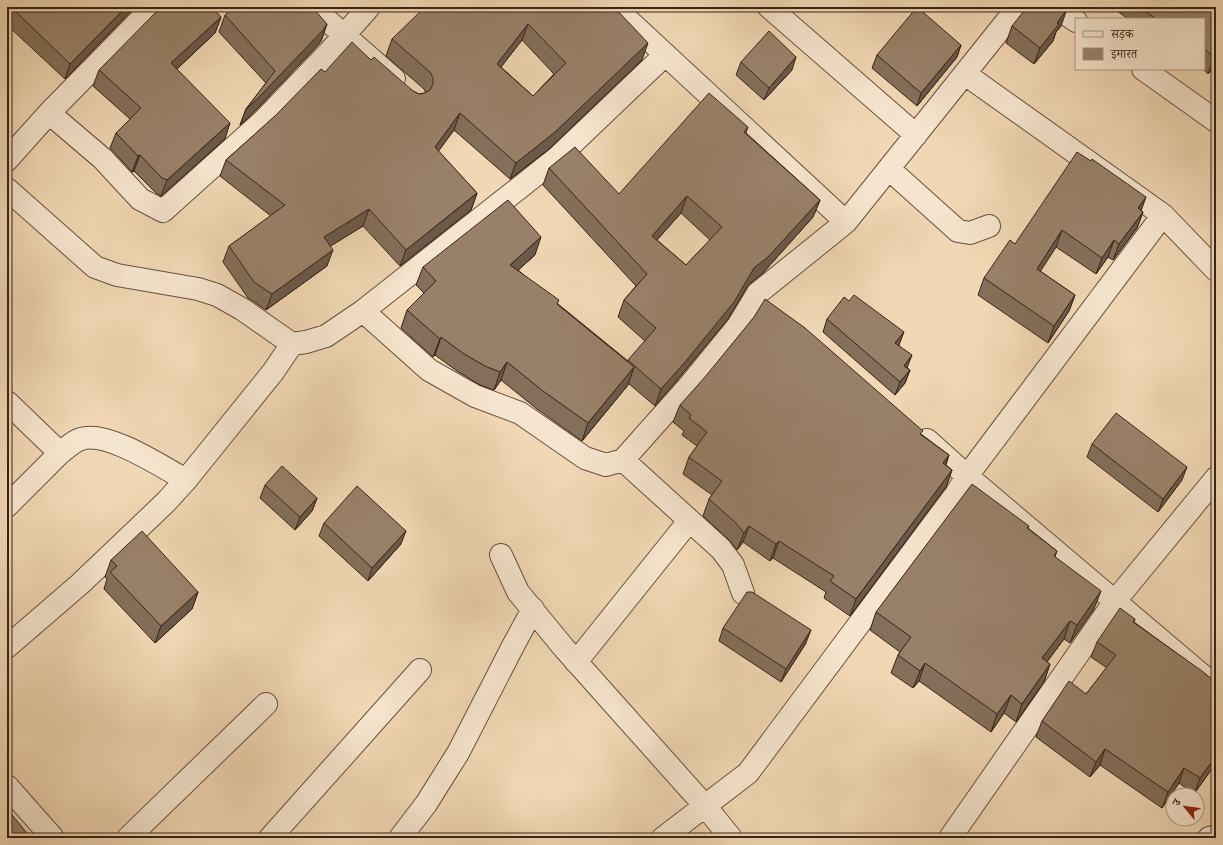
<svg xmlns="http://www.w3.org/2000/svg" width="1223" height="845" font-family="'EB Garamond','Noto Serif Devanagari',serif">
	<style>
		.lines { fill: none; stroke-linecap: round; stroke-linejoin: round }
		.minor-casing { stroke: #67503f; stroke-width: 24 }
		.minor { stroke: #f6e5ce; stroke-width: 22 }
		.wall { fill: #846f5a; stroke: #392318; fill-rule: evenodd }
		.shaded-wall { fill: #6b5a4a; stroke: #392318 }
		.building { fill: #998169; stroke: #392318; fill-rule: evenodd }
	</style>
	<rect width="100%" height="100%" fill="#f1d7b4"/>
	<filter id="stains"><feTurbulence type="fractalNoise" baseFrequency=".005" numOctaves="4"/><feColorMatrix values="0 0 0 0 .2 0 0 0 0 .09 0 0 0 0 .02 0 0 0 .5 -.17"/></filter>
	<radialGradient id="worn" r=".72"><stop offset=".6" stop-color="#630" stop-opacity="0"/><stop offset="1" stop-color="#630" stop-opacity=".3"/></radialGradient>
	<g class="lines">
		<g class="minor-casing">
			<path id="minor" d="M 153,7 L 49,113 L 103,159 L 140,199 L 163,211 L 262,122 L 332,49 L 369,7
				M 312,7 L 394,79
				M 614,7 L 846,222
				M 769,7 L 916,135
				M 1056,7 L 1076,21
				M 1143,69 L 1216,121
				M 965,74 L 1163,215 L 1216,270
				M 7,160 L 49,113
				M 889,169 L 958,231 L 970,233 L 989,226
				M 7,189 L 95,267 L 117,275 L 198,289 L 217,295 L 242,309 L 292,344 L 306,342 L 326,336 L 363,311 L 557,158 L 665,55
				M 363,311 L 429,370 L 475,396 L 520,413 L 585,458 L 606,465 L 623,460 L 689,386 L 738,326 L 758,293 L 846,222 L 1018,7
				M 7,402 L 60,453 L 7,506
				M 927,440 L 967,476 L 1216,687
				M 60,453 C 66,449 73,441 81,439 C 107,430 162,467 186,480
				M 623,460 L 721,549 L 733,565 L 743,593
				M 501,555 L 518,592 L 564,648 L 705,806 L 731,838
				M 7,647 L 80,584 L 166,502 L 186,480 L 273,372 L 292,344
				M 576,662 L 689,521
				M 7,786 L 53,838
				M 128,838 L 266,704
				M 270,838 L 420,670
				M 400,838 L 426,804 L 458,753 L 513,646 L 533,609
				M 663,838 L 748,773 L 956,494 L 967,476 L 1163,215
				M 950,838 L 1115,601 L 1216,478
				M 1209,838 L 1216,836"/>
		</g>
		<use href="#minor" class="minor"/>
	</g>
	<path class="wall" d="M 7,7 L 135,7 L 65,79 L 7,25 Z
		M 614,7 L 642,60 L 549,149 L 510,179 L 454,130 L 438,151 L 477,193 L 471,210 L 400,266 L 363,226 L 330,246 L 327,266 L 266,310 L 248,298 L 223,262 L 229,246 L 271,216 L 220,176 L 226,160 L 325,72 L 371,60 L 413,91 L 419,94 L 425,93 L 426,93 L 424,89 L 386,56 L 392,39 ZM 522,40 L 554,74 L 533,96 L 501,67 Z
		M 656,7 L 664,7 L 660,11 Z
		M 1104,7 L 1216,7 L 1216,64 L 1208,74 L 1203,69 L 1204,69 L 1204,19 L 1128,19 L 1113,8 L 1110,12 Z
		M 225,15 L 327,24 L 321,41 L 317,46 L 253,113 L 240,125 L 246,109 L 266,83 L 219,32 Z
		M 221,17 L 215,33 L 177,69 L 225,139 L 161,196 L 156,193 L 134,171 L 132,172 L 110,148 L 116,133 L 130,119 L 93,86 L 99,70 Z
		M 1012,26 L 1061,26 L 1056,32 L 1053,41 L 1034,64 L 1006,43 Z
		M 961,45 L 957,57 L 917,106 L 872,68 L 877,55 Z
		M 741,62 L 792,70 L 764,100 L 736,75 Z
		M 748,127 L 746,133 L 820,200 L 813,217 L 762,274 L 748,285 L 728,319 L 679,378 L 655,406 L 628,383 L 628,385 L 582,441 L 537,409 L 501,380 L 494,390 L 480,385 L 457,371 L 435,355 L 433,357 L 401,328 L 407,310 L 424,293 L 416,285 L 423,267 L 535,255 L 518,270 L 558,304 L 628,361 L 645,341 L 618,317 L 624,300 L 636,286 L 543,185 L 549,168 L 619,194 ZM 681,213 L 710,240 L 686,265 L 657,240 Z
		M 1091,161 L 1141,210 L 1143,212 L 1137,228 L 1113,260 L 1108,257 L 1096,274 L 1056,247 L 1040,271 L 1075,295 L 1069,311 L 1048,343 L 978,295 L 984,278 Z
		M 827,319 L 899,345 L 907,368 L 910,370 L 905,383 L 895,395 L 823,332 Z
		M 680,405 L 921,434 L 949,455 L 946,465 L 952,470 L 946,487 L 850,616 L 824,598 L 826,592 L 773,558 L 770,561 L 743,542 L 737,550 L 729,540 L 703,516 L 709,499 L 712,495 L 683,474 L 689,457 L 697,446 L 682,435 L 684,431 L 673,422 Z
		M 1092,444 L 1182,480 L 1158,512 L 1087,457 Z
		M 265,485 L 317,498 L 312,511 L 295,530 L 260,498 Z
		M 324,523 L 401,544 L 368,581 L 319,536 Z
		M 1029,526 L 1028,528 L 1057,551 L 1055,557 L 1094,609 L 1070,643 L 1064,639 L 1047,662 L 1050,664 L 1044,682 L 1016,722 L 1004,713 L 991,732 L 919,681 L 913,688 L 891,673 L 898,655 L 900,652 L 870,630 L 876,612 Z
		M 111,560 L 198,592 L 192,609 L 155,643 L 104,589 L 107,579 L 105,577 Z
		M 1135,619 L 1134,622 L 1216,682 L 1216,763 L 1194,794 L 1179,783 L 1162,808 L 1100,765 L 1090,777 L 1036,737 L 1042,721 L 1086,694 L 1107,668 L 1091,657 L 1097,642 Z
		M 723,628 L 806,643 L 781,682 L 719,641 Z"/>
	<path class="shaded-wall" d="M 126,7 L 135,7 L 65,79 L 70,64 Z
		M 1112,7 L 1114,7 L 1110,12 Z
		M 1067,9 L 1061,26 L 1056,32 L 1053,41 L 1034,64 L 1040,48 L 1057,23 Z
		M 221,17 L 215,33 L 166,79 L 171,63 Z
		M 327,24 L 321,41 L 317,46 L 253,113 L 240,125 L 246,109 Z
		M 528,24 L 522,40 L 491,80 L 497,64 Z
		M 648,43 L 642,60 L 549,149 L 510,179 L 516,163 Z
		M 961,45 L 957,57 L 917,106 L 921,93 Z
		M 1216,55 L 1216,64 L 1208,74 L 1214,57 Z
		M 796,57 L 792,70 L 764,100 L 769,88 Z
		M 460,113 L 454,130 L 429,164 L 435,147 Z
		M 230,123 L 225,139 L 161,196 L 167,180 Z
		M 140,155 L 134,171 L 132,172 L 138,156 Z
		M 477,193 L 471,210 L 400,266 L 406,250 Z
		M 687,196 L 681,213 L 646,252 L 652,236 Z
		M 1146,197 L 1140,214 L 1138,208 Z
		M 820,200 L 813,217 L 762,274 L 748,285 L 728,319 L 679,378 L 655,406 L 661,389 L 754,268 Z
		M 369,209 L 363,226 L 318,254 L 324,237 Z
		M 1143,212 L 1137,228 L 1113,260 L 1119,244 Z
		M 1062,230 L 1056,247 L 1031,286 L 1037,269 Z
		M 541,237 L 535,255 L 504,283 L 510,265 Z
		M 1114,240 L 1108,257 L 1096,274 L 1102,258 Z
		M 333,250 L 327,266 L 266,310 L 272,294 Z
		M 1075,295 L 1069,311 L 1048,343 L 1054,326 Z
		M 904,332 L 899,345 L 891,356 L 895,343 Z
		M 441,337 L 435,355 L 433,357 L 440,339 Z
		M 912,355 L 907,368 L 899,379 L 904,366 Z
		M 507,362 L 501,380 L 494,390 L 500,372 Z
		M 634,367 L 628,385 L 582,441 L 588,423 Z
		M 910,370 L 905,383 L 895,395 L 900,382 Z
		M 949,455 L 943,472 L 943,463 Z
		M 1187,467 L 1182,480 L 1158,512 L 1163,499 Z
		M 952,470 L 946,487 L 850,616 L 856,599 Z
		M 317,498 L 312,511 L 295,530 L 300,517 Z
		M 749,526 L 743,542 L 737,550 L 744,533 Z
		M 406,531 L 401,544 L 368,581 L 372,568 Z
		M 779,541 L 773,558 L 770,561 L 776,544 Z
		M 1101,591 L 1094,609 L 1070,643 L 1077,625 Z
		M 198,592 L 192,609 L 155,643 L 161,626 Z
		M 1070,621 L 1064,639 L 1036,676 L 1042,658 Z
		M 811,630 L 806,643 L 781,682 L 786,669 Z
		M 925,663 L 919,681 L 913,688 L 920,671 Z
		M 1050,664 L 1044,682 L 1016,722 L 1022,704 Z
		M 1011,695 L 1004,713 L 991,732 L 997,714 Z
		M 1105,749 L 1100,765 L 1090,777 L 1096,762 Z
		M 1216,756 L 1216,763 L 1194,794 L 1200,778 Z
		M 1184,768 L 1179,783 L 1162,808 L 1168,792 Z"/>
	<path class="building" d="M 11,7 L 126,7 L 70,64 Z
		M 161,7 L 212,7 L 221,17 L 171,63 L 230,123 L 167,180 L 162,178 L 140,155 L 138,156 L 116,133 L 141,108 L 99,70 Z
		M 234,7 L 312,7 L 327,24 L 323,30 L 259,97 L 246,109 L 275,71 L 225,15 Z
		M 425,7 L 614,7 L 648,43 L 555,132 L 516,163 L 460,113 L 435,147 L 477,193 L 406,250 L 369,209 L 324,237 L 333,250 L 272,294 L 254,282 L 229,246 L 285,205 L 226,160 L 276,115 L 321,69 L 325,72 L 352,42 L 371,60 L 374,57 L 413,91 L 419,94 L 425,93 L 430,90 L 433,84 L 433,78 L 430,72 L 392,39 ZM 528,24 L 566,63 L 533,96 L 497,64 Z
		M 917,7 L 961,45 L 921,93 L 877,55 Z
		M 1027,7 L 1064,7 L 1067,9 L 1057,23 L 1059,24 L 1040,48 L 1012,26 Z
		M 1140,7 L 1216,7 L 1216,55 L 1214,57 L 1204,49 L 1204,19 L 1156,19 Z
		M 769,31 L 796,57 L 769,88 L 741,62 Z
		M 709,93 L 748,127 L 744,132 L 820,200 L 768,257 L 754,268 L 734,302 L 686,361 L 661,389 L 628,360 L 656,328 L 624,300 L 647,274 L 549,168 L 575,147 L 619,194 ZM 687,196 L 722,227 L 686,265 L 652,236 Z
		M 1077,152 L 1091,161 L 1092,159 L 1146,197 L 1138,208 L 1143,212 L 1119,244 L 1114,240 L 1102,258 L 1062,230 L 1037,269 L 1075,295 L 1054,326 L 984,278 L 1010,240 L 1015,244 Z
		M 508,200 L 541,237 L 510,265 L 559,300 L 557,304 L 634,367 L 588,423 L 543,391 L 507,362 L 500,372 L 487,367 L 464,354 L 441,337 L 440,339 L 407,310 L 436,281 L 423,267 Z
		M 854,295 L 904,332 L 895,343 L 912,355 L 904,366 L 910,370 L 900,382 L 827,319 L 844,297 L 849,301 Z
		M 765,299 L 805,328 L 923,431 L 920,434 L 949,455 L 943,463 L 952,470 L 856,599 L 830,581 L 834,576 L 779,541 L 776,544 L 749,526 L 744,533 L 736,523 L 709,499 L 722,481 L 689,457 L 707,432 L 689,418 L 691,415 L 680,405 L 705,377 L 754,317 Z
		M 1116,413 L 1187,467 L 1163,499 L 1092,444 Z
		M 282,466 L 317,498 L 300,517 L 265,485 Z
		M 972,484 L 1029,526 L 1027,528 L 1057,551 L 1054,556 L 1101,591 L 1077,625 L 1070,621 L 1042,658 L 1050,664 L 1022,704 L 1011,695 L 997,714 L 925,663 L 920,671 L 898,655 L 911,637 L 876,612 Z
		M 357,486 L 406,531 L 372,568 L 324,523 Z
		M 142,531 L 198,592 L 161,626 L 110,572 L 117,566 L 111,560 Z
		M 747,592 L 752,592 L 811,630 L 786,669 L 723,628 Z
		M 1120,608 L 1135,619 L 1133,622 L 1202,671 L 1214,681 L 1216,682 L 1216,756 L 1200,778 L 1184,768 L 1168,792 L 1105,749 L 1096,762 L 1042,721 L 1069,681 L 1086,694 L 1116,655 L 1097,642 Z
		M 12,815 L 31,838 L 7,838 L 7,819 Z"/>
	<rect width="1223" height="845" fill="none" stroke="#f1d7b4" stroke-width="24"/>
	<rect x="8" y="8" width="1207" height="829" fill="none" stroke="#392318" stroke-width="2"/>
	<rect x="12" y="12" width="1199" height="821" fill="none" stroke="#392318"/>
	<rect x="1075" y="18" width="130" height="52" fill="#f6e5ce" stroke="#aa9785"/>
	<rect x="1083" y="31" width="20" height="6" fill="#f6e5ce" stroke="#aa9785"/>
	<text x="1111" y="38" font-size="12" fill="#392318">सड़क</text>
	<rect x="1083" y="48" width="20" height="12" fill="#998169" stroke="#aa9785"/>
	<text x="1111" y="58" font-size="12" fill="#392318">इमारत</text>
	<g transform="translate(1185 807) rotate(299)"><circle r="19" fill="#f6e5ce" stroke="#aa9785"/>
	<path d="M0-3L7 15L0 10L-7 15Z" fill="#8f2418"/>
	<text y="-6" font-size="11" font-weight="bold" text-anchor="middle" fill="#392318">उ</text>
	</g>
	<rect width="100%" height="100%" filter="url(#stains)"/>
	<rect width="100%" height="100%" fill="url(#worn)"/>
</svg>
